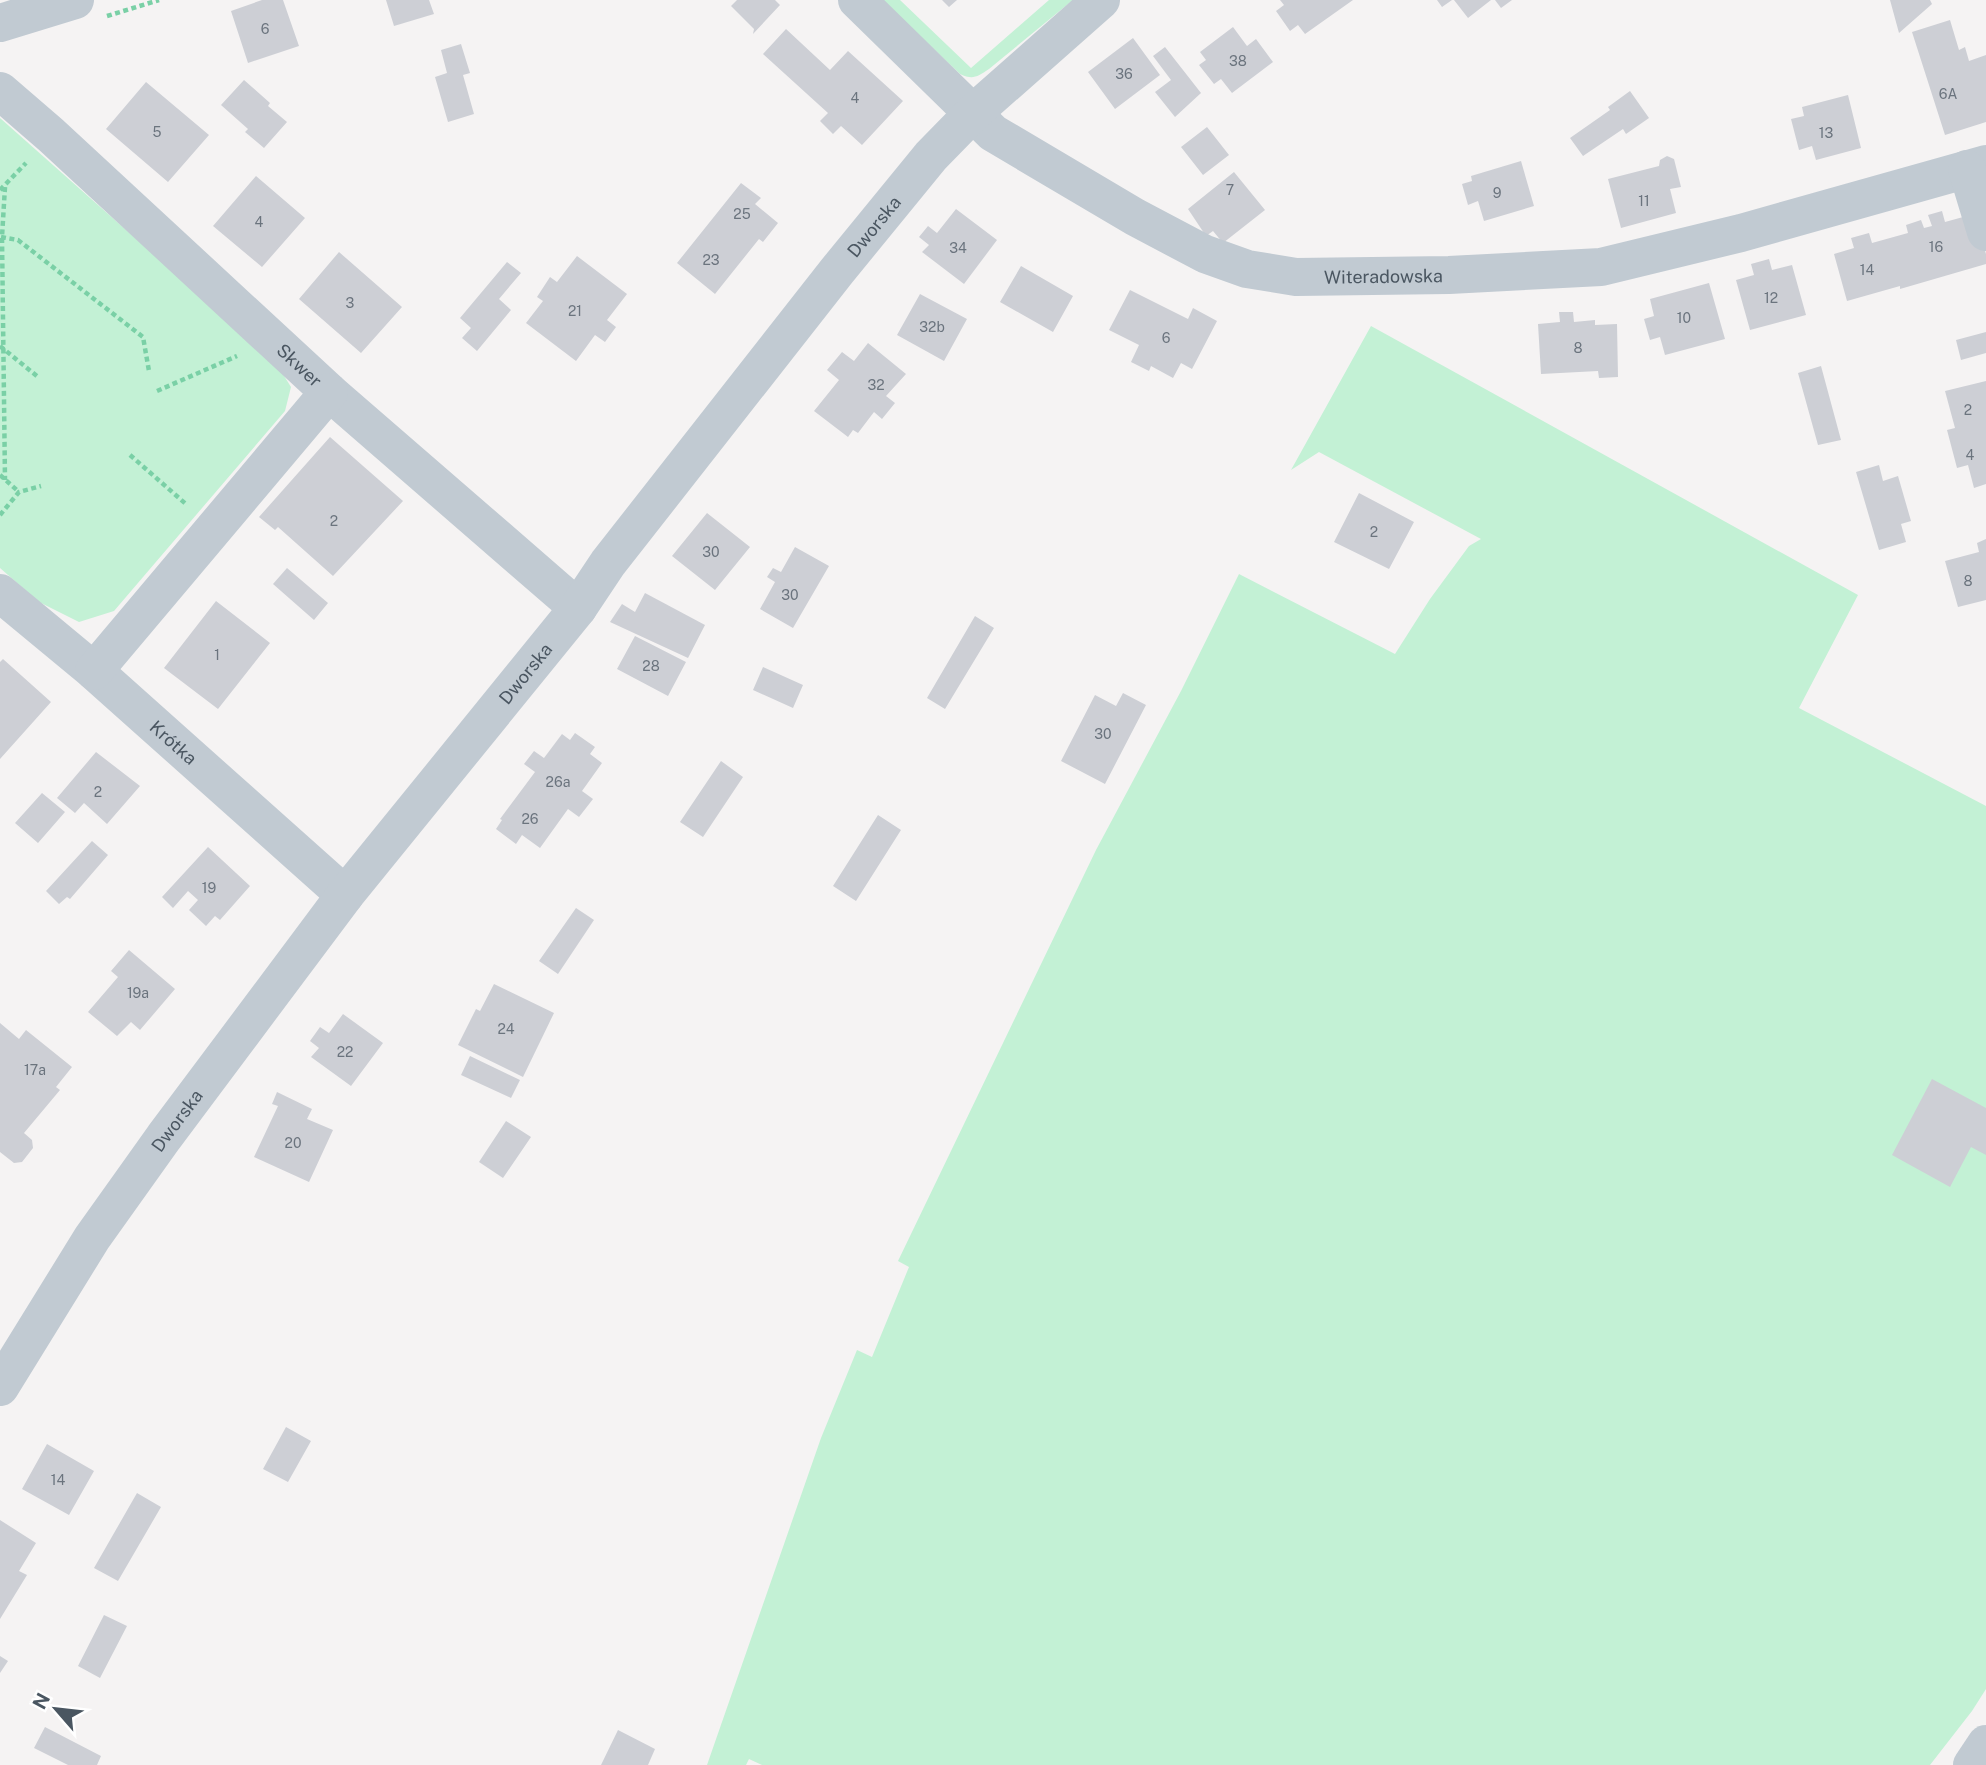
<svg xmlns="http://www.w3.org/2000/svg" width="1986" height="1765" font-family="'Public Sans',sans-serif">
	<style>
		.green { fill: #c3f1d5 }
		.building { fill: #cdcfd5 }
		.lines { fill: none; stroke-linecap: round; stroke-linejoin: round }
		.path { stroke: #7ad0a6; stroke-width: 4.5; stroke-dasharray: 5 3.5; stroke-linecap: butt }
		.minor { stroke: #c1cad2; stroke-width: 38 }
		.labels { text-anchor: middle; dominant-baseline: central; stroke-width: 6; stroke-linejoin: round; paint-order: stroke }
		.number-label { font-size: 14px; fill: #6b747e }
		.street-label { font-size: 18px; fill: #4a5661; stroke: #fff }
	</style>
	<rect width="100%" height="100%" fill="#f5f3f3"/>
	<path class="green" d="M 882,0 L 900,0 L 971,68 L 1049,0 L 1073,0 L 989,69 C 977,77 973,80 960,74 Z
		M 0,118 L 276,363 L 291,387 L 285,411 L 114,611 L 79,622 L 39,602 L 0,568 Z
		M 1371,326 L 1858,595 L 1799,708 L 1986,806 L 1986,1689 L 1972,1711 L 1930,1765 L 762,1765 L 749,1759 L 746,1765 L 707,1765 L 821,1438 L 857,1350 L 872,1357 L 909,1267 L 898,1261 L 1096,850 L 1181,691 L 1239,574 L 1395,654 L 1430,599 L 1469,546 L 1481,539 L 1319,452 L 1291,470 Z"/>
	<path class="building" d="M 262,0 L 283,0 L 299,46 L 248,63 L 231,11 Z
		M 386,0 L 429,0 L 434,14 L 394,26 Z
		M 737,0 L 775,0 L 780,5 L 753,34 L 754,29 L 731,6 Z
		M 942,0 L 957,0 L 949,7 Z
		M 1280,0 L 1353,0 L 1305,34 L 1298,25 L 1290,31 L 1276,11 L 1284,5 Z
		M 1437,0 L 1452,0 L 1442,7 Z
		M 1454,0 L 1491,0 L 1468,18 Z
		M 1495,0 L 1512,0 L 1501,8 Z
		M 1890,0 L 1930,0 L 1932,4 L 1899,33 Z
		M 1950,20 L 1959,50 L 1965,47 L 1969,61 L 1986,55 L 1986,122 L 1945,135 L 1912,32 Z
		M 1233,27 L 1247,46 L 1256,39 L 1273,62 L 1232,93 L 1221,79 L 1214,84 L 1199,65 L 1206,60 L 1200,52 Z
		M 786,29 L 830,70 L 848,51 L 903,101 L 862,145 L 841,126 L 833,134 L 820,121 L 828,113 L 763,54 Z
		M 1133,38 L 1160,75 L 1115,109 L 1088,72 Z
		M 461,44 L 470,73 L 463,75 L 474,114 L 448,122 L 435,77 L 447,73 L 441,50 Z
		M 1165,47 L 1201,93 L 1175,117 L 1155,92 L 1171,80 L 1153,56 Z
		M 244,80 L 270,103 L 268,106 L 287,122 L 264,148 L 245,132 L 248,129 L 221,105 Z
		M 146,82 L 209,135 L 168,182 L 106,129 Z
		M 1630,91 L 1649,118 L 1626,134 L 1623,129 L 1583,156 L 1570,138 L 1610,110 L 1608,107 Z
		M 1848,95 L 1861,148 L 1816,160 L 1812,146 L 1799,150 L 1791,119 L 1804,116 L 1802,107 Z
		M 1207,127 L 1229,155 L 1203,175 L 1181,147 Z
		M 1667,156 L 1674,159 L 1681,187 L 1670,189 L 1676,213 L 1621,228 L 1608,179 L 1659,166 L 1660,160 Z
		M 1521,161 L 1534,206 L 1484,221 L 1478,201 L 1468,205 L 1462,184 L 1472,181 L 1471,176 Z
		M 1234,172 L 1265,210 L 1223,243 L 1213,231 L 1206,236 L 1188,209 Z
		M 256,176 L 305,218 L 262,267 L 213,226 Z
		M 741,183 L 761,198 L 755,204 L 778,223 L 763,242 L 759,239 L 715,294 L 677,263 Z
		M 956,209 L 997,240 L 964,284 L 922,252 L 929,245 L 919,237 L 928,226 L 937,233 Z
		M 1942,211 L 1945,222 L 1974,214 L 1986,254 L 1986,264 L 1900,289 L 1900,286 L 1847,301 L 1834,254 L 1854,248 L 1851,238 L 1869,233 L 1872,243 L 1908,233 L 1906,225 L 1921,220 L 1924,228 L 1932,226 L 1928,215 Z
		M 339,252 L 402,307 L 361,353 L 299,299 Z
		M 577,256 L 627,294 L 607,320 L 616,327 L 605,342 L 595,335 L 576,361 L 526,323 L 543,301 L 537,297 L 550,277 L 557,282 Z
		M 1769,259 L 1772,270 L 1792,265 L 1806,315 L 1750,330 L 1736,280 L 1754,275 L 1751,264 Z
		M 507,262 L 521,273 L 499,299 L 511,310 L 477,351 L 462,338 L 471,328 L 460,318 Z
		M 1021,266 L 1073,296 L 1053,332 L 1000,302 Z
		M 1709,283 L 1725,339 L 1665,355 L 1660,337 L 1650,340 L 1644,319 L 1654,316 L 1650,299 Z
		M 1130,290 L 1188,319 L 1193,308 L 1217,321 L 1192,369 L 1181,363 L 1173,378 L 1151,366 L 1149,371 L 1131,362 L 1139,345 L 1109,330 Z
		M 920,294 L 967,319 L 944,361 L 897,335 Z
		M 1559,312 L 1573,312 L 1574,322 L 1595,320 L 1595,325 L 1617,324 L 1618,377 L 1599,378 L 1598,371 L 1541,374 L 1538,324 L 1560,322 Z
		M 1986,332 L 1986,353 L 1961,360 L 1956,340 Z
		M 868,343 L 906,374 L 886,396 L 895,403 L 882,419 L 874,412 L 858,433 L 853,430 L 848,437 L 814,411 L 839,380 L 827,370 L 842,352 L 854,361 Z
		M 1821,366 L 1841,440 L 1818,445 L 1798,373 Z
		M 1986,381 L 1986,484 L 1974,488 L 1968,465 L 1957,468 L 1947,430 L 1955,428 L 1945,391 Z
		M 330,437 L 403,501 L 333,576 L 278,527 L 275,530 L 259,517 Z
		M 1879,465 L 1883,481 L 1898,476 L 1911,521 L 1901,524 L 1906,542 L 1879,550 L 1856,472 Z
		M 1359,493 L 1414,522 L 1389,569 L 1334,542 Z
		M 707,513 L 750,547 L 715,590 L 672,556 Z
		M 1986,539 L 1986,600 L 1958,607 L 1945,561 L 1979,552 L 1977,543 Z
		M 795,547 L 829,566 L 793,628 L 760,609 L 775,582 L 767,577 L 773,568 L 781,572 Z
		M 287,568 L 328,603 L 314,620 L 273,584 Z
		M 645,593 L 705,625 L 688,658 L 610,622 L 622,604 L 635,612 Z
		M 216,601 L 270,643 L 218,709 L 164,668 Z
		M 975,616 L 994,628 L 945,709 L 927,698 Z
		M 635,636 L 686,662 L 668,696 L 617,669 Z
		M 3,659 L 51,702 L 0,759 L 0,662 Z
		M 763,667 L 803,685 L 793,708 L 753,690 Z
		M 1123,693 L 1146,705 L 1105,784 L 1061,761 L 1095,695 L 1116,706 Z
		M 575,733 L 595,747 L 590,754 L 602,763 L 582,791 L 593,799 L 579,817 L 568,809 L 540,848 L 522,835 L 516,844 L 496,829 L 502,820 L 500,819 L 535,772 L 524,764 L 534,751 L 544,758 L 562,734 L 570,740 Z
		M 96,752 L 140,786 L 107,824 L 84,803 L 75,813 L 57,798 Z
		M 721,761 L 743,777 L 703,837 L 680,822 Z
		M 42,793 L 65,812 L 38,843 L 15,823 Z
		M 878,815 L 901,830 L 856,901 L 833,886 Z
		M 92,841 L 108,855 L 70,899 L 67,897 L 59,904 L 46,891 Z
		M 208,847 L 250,886 L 220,920 L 215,916 L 206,926 L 189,910 L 198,900 L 188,891 L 173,908 L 162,897 Z
		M 576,908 L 594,920 L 558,974 L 539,961 Z
		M 129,950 L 175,989 L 140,1030 L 131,1022 L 117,1036 L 88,1012 L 118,977 L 111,971 Z
		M 494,984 L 554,1013 L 523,1077 L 458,1045 L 476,1009 L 480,1011 Z
		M 343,1014 L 383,1043 L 351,1086 L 311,1057 L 319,1048 L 310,1041 L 320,1027 L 329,1033 Z
		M 0,1023 L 19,1039 L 26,1030 L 72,1067 L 56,1087 L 60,1090 L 24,1133 L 32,1140 L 33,1148 L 22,1162 L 14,1163 L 0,1152 Z
		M 470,1056 L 520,1080 L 511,1098 L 461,1075 Z
		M 1932,1079 L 1986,1108 L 1986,1155 L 1971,1147 L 1950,1187 L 1892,1155 Z
		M 277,1092 L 312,1109 L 307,1119 L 333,1130 L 309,1182 L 254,1157 L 278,1106 L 272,1104 Z
		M 506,1121 L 531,1137 L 503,1178 L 479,1162 Z
		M 286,1427 L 311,1441 L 288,1482 L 263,1469 Z
		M 47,1444 L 94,1471 L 69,1515 L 22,1489 Z
		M 137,1493 L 161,1507 L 118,1581 L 94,1568 Z
		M 0,1520 L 36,1543 L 19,1571 L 27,1575 L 0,1619 Z
		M 104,1615 L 127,1626 L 100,1678 L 78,1666 Z
		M 0,1656 L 8,1661 L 0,1673 Z
		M 45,1727 L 101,1756 L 97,1765 L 68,1765 L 34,1748 Z
		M 618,1730 L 655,1749 L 648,1765 L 601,1765 Z"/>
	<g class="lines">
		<path class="path" d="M 107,16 L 159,0
			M 5,187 L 2,237 L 5,480
			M 0,190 L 26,163
			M 1,237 L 18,240 L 143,337 L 149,371
			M 0,346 L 38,377
			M 157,391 L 237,356
			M 130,455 L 187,505
			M 0,475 L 19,492
			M 0,515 L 19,492 L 41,486"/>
		<g class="minor">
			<path id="s1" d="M 857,0 L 993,133 L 1135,217 L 1205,254 L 1247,269 L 1296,277 L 1449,275 L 1601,267 L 1741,233 L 1986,164"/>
			<path d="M 0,23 L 75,0"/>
			<path id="s2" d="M 0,91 L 51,135 L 329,392 L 578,608"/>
			<path d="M 1967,169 L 1986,232"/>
			<path id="s3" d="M 0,593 L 94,671 L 345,895"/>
			<path d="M 94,671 L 329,392"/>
			<path id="s4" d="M 0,1387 L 92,1238 L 164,1137 L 345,895 L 578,608 L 608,563 L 837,271 L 931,156 L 973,113 L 1101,0"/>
			<path d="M 1972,1765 L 1986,1744"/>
		</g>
	</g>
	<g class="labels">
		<g class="number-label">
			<text x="265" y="29">6</text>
			<text x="1238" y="61">38</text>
			<text x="1124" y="74">36</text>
			<text x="1948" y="94">6A</text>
			<text x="855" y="98">4</text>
			<text x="157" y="132">5</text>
			<text x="1826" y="133">13</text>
			<text x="1230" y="190">7</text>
			<text x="1497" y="193">9</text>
			<text x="1644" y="201">11</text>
			<text x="742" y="214">25</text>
			<text x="259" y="222">4</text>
			<text x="1936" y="247">16</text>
			<text x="958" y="248">34</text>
			<text x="711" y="260">23</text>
			<text x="1867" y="270">14</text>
			<text x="1771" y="298">12</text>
			<text x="350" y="303">3</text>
			<text x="575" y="311">21</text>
			<text x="1684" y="318">10</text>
			<text x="932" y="327">32b</text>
			<text x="1166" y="338">6</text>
			<text x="1578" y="348">8</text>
			<text x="876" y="385">32</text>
			<text x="1968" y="410">2</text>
			<text x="1970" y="455">4</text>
			<text x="334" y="521">2</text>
			<text x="1374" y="532">2</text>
			<text x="711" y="552">30</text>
			<text x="1968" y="581">8</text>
			<text x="790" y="595">30</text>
			<text x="217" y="655">1</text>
			<text x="651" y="666">28</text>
			<text x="1103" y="734">30</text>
			<text x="558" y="782">26a</text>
			<text x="98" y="792">2</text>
			<text x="530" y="819">26</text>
			<text x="209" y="888">19</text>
			<text x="138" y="993">19a</text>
			<text x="506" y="1029">24</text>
			<text x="345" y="1052">22</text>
			<text x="35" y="1070">17a</text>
			<text x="293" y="1143">20</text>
			<text x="58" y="1480">14</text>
		</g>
		<g class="street-label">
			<text stroke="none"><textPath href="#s4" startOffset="1454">Dworska</textPath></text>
			<text stroke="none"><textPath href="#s1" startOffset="616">Witeradowska</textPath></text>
			<text stroke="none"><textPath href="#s2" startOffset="406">Skwer</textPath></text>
			<text stroke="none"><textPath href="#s4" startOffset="887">Dworska</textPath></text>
			<text stroke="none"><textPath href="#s3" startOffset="229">Krótka</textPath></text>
			<text stroke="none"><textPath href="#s4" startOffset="320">Dworska</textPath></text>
		</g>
	</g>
	<g transform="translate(56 1709) rotate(298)" stroke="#ffffff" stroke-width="5" paint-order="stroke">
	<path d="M0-5L12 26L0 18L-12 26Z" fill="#4a5661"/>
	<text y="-10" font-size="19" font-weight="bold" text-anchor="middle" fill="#4a5661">N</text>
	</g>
</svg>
